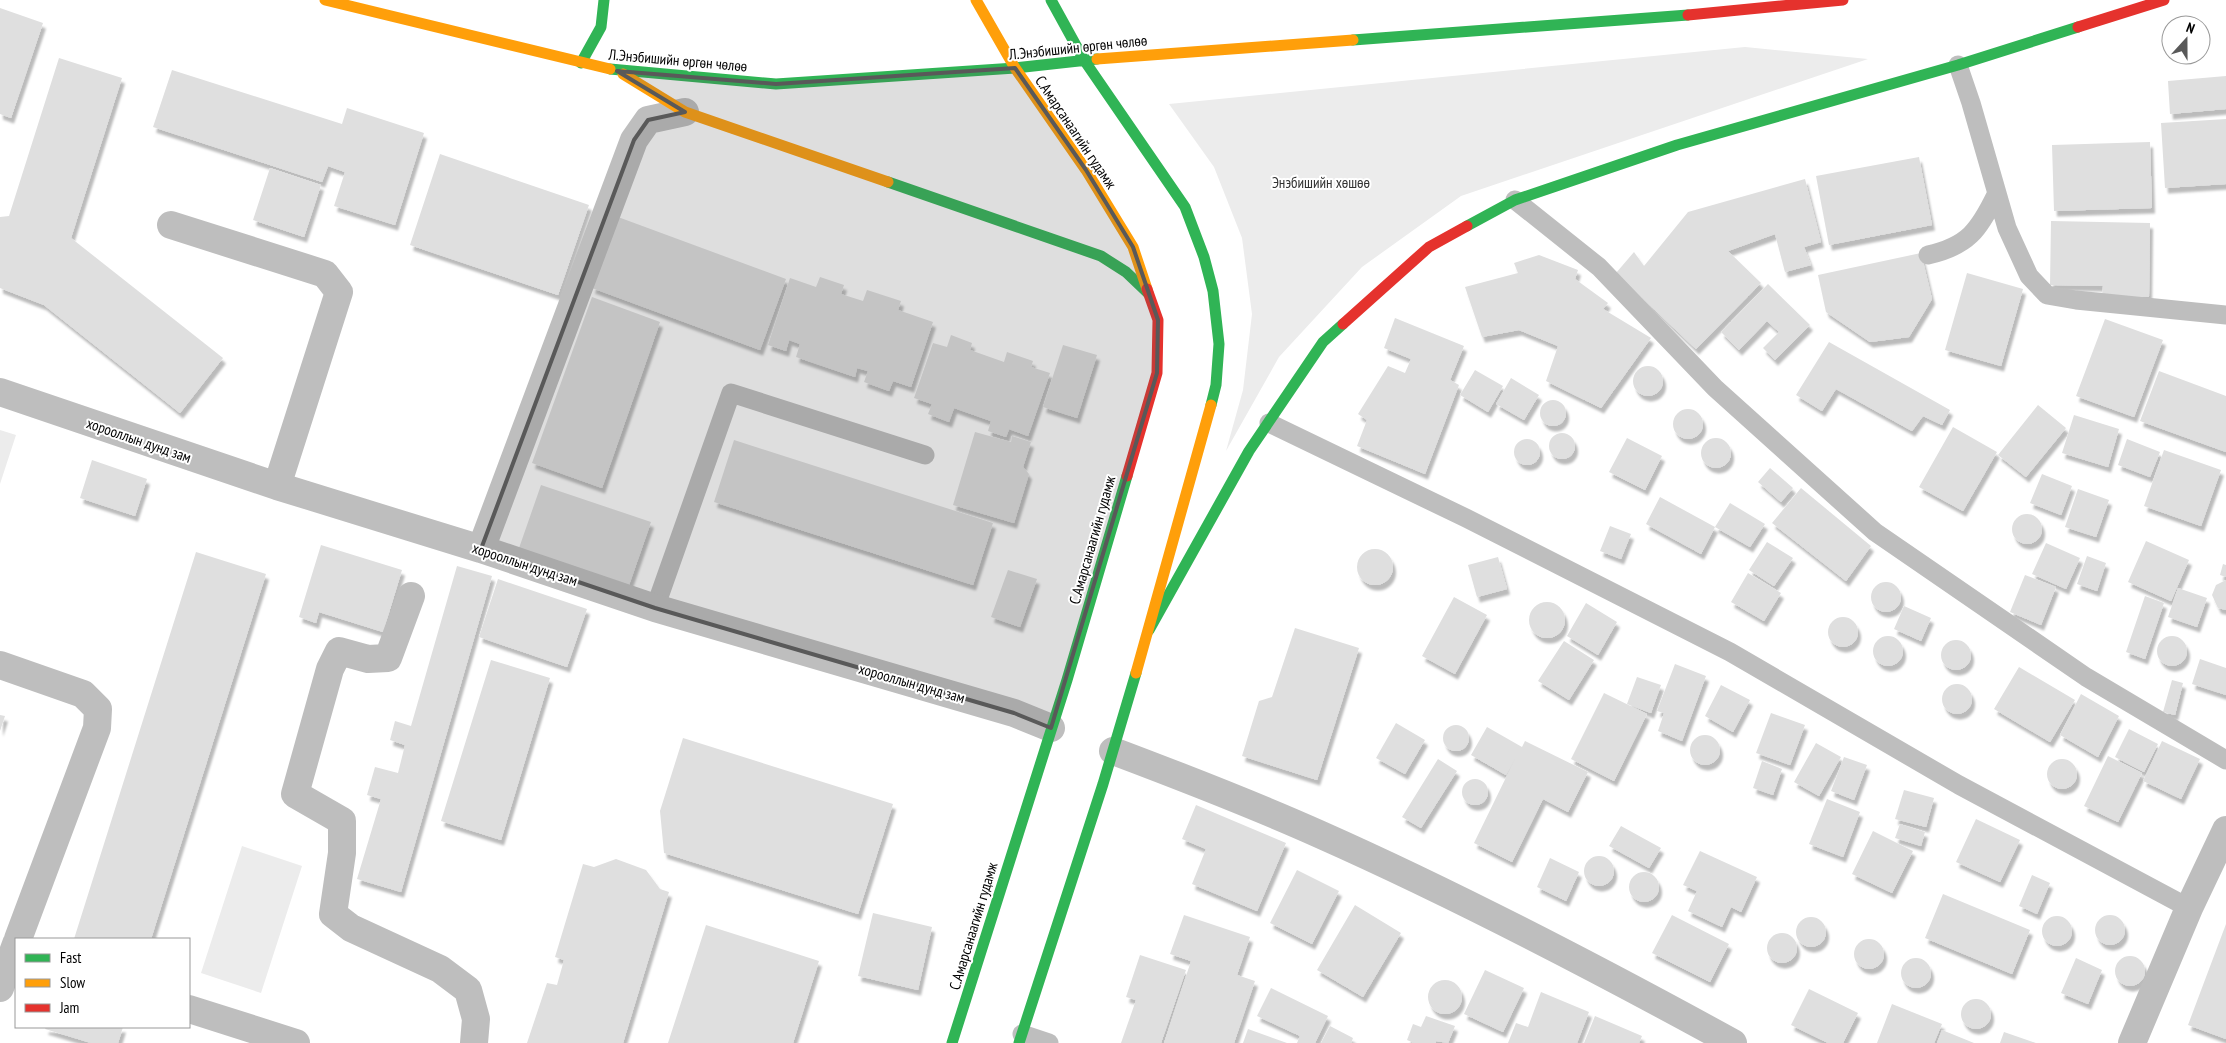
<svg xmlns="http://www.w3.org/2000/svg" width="2226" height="1043" font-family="'PT Sans Narrow',sans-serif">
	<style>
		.green { fill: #ececec }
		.building { fill: #dfdfdf; filter: url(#shadow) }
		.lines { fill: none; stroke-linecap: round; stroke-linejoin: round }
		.lane { stroke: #bebebe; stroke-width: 19 }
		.street { stroke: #bebebe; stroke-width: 28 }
		.fast { stroke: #30b455; stroke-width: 11 }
		.slow { stroke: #ff9f0a; stroke-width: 11 }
		.jam { stroke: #e5322d; stroke-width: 11 }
		.marked { fill: #595959; fill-opacity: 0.2; stroke: #595959; stroke-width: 4; stroke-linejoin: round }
		.labels { text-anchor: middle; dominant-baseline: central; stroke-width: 4; stroke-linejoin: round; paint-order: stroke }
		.street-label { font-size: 15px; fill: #000; stroke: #fff }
		.park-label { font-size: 15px; fill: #333; stroke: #fff }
	</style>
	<defs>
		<filter id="shadow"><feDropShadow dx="3" dy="5.5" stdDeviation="1" flood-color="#0004"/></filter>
	</defs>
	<rect width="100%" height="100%" fill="#fff"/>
	<path class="green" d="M 1745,47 L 1868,59 L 1461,196 L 1362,267 L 1279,357 L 1226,451 L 1243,390 L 1252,314 L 1242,238 L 1214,167 L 1169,104 Z
		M 0,430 L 16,435 L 0,484 Z
		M 242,846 L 302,866 L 261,993 L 201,973 Z"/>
	<path class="building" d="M 0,8 L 43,23 L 11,118 L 0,114 Z
		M 59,58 L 122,78 L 71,238 L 223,358 L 180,413 L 44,305 L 0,288 L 0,217 L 9,216 Z
		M 172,70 L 342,124 L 347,108 L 424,133 L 395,225 L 334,206 L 345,172 L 328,166 L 322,182 L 153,127 Z
		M 2226,76 L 2226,109 L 2170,114 L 2168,81 Z
		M 2226,119 L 2226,184 L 2165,188 L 2161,123 Z
		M 2150,142 L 2152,208 L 2054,211 L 2052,145 Z
		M 440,154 L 589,205 L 558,295 L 410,245 Z
		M 1919,157 L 1932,225 L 1829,245 L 1816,176 Z
		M 270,168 L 321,185 L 304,237 L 253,220 Z
		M 1805,179 L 1821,242 L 1804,247 L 1811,265 L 1785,272 L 1775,234 L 1728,251 L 1761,283 L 1696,349 L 1616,273 L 1634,252 L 1644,266 L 1688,212 Z
		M 618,217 L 786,279 L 760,350 L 592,288 Z
		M 2051,221 L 2150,223 L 2149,297 L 2102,296 L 2103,286 L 2050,285 Z
		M 1921,253 L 1932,299 L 1909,337 L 1870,342 L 1826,312 L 1818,275 Z
		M 1539,255 L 1578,270 L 1575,279 L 1608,303 L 1603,309 L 1651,338 L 1601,408 L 1546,381 L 1558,346 L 1519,330 L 1482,337 L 1465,287 L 1518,273 L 1514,263 Z
		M 1967,273 L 2023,289 L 2001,366 L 1945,350 Z
		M 820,277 L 844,285 L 841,294 L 863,301 L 867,290 L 901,301 L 898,310 L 933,322 L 911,387 L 893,381 L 889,391 L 864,382 L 868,371 L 857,368 L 855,377 L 796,357 L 800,344 L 789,340 L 786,351 L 768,345 L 790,278 L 816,287 Z
		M 1768,284 L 1810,325 L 1775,360 L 1763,348 L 1779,332 L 1767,321 L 1739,350 L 1721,332 Z
		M 592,297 L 660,322 L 602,488 L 532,463 Z
		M 1395,318 L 1464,346 L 1450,380 L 1459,385 L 1425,474 L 1357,446 L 1367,420 L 1358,414 L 1388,366 L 1405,373 L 1411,359 L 1384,348 Z
		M 2105,319 L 2163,340 L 2134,417 L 2076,396 Z
		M 951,335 L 972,343 L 970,350 L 1004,362 L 1007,352 L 1033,361 L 1031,367 L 1050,373 L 1028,436 L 1009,429 L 1006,437 L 988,431 L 991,421 L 954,408 L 949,422 L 928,414 L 932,404 L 914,398 L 933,343 L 947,347 Z
		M 1829,342 L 1950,410 L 1942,425 L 1923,416 L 1912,431 L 1836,389 L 1822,411 L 1796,395 Z
		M 1063,345 L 1097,355 L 1077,418 L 1043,407 Z
		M1633 381a15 15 0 1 1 30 0a15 15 0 1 1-30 0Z
		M 1475,370 L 1503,386 L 1488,412 L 1460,395 Z
		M 2159,371 L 2226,396 L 2226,452 L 2140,421 Z
		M 1511,378 L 1539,395 L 1524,420 L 1496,404 Z
		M1540 413a13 13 0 1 1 26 0a13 13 0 1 1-26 0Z
		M 2038,405 L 2066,428 L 2026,477 L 1998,455 Z
		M1673 424a15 15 0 1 1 30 0a15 15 0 1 1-30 0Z
		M 2074,415 L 2119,429 L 2108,467 L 2062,453 Z
		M 1953,427 L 1997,452 L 1963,511 L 1919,487 Z
		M 975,432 L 1011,442 L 1012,436 L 1031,442 L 1023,467 L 1029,474 L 1014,523 L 953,505 Z
		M1549 446a13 13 0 1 1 26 0a13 13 0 1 1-26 0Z
		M 1627,438 L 1662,456 L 1645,490 L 1609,472 Z
		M1701 453a15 15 0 1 1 30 0a15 15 0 1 1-30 0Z
		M1514 452a13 13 0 1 1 26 0a13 13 0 1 1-26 0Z
		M 2127,439 L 2160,452 L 2150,477 L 2118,465 Z
		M 734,440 L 993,523 L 973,585 L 714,502 Z
		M 2164,450 L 2221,470 L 2201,526 L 2144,506 Z
		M 92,460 L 147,479 L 135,516 L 80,498 Z
		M 1770,468 L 1793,488 L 1781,502 L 1758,482 Z
		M 2042,474 L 2072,486 L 2061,515 L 2030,503 Z
		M 541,485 L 651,522 L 628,588 L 518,551 Z
		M 1801,488 L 1871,546 L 1846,581 L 1772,523 Z
		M 2078,489 L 2109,500 L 2096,537 L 2065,527 Z
		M 1660,497 L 1715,527 L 1701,554 L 1646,524 Z
		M 1730,503 L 1765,524 L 1750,547 L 1715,527 Z
		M2012 529a15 15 0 1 1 30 0a15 15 0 1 1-30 0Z
		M 1610,526 L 1631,534 L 1621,559 L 1600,551 Z
		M 2146,541 L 2189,560 L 2171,601 L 2128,582 Z
		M 1767,542 L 1793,558 L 1774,586 L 1749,570 Z
		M 2046,543 L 2080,558 L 2066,589 L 2032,574 Z
		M 321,545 L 402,570 L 383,632 L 319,612 L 316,623 L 299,617 Z
		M1357 567a18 18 0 1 1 36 0a18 18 0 1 1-36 0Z
		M 196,552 L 266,574 L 151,939 L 74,939 Z
		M 2087,556 L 2106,563 L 2097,591 L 2077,584 Z
		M 1498,557 L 1507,589 L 1477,597 L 1468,565 Z
		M 2223,564 L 2226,565 L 2226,577 L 2220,575 Z
		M 457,566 L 492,576 L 401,892 L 357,879 L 381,799 L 367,795 L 375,767 L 398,773 L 405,745 L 390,740 L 395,721 L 411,726 Z
		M 1008,570 L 1037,579 L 1020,627 L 991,617 Z
		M 1748,573 L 1781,593 L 1764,621 L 1731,602 Z
		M 2025,575 L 2056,587 L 2041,625 L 2010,612 Z
		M 498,579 L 587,609 L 567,667 L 479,637 Z
		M 2226,580 L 2226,610 L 2218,608 L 2212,595 L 2216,585 Z
		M1871 597a15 15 0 1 1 30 0a15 15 0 1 1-30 0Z
		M 2178,588 L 2207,598 L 2197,627 L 2168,617 Z
		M 2145,596 L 2164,603 L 2145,659 L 2126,652 Z
		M 1454,597 L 1487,615 L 1455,674 L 1422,656 Z
		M1529 620a18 18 0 1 1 36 0a18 18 0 1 1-36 0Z
		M 1586,603 L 1617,622 L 1598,655 L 1567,636 Z
		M 1904,606 L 1931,618 L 1921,641 L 1894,629 Z
		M1828 632a15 15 0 1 1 30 0a15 15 0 1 1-30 0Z
		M 1295,628 L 1359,648 L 1317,780 L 1242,756 L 1259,701 L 1272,697 Z
		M2157 651a15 15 0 1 1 30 0a15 15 0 1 1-30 0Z
		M1873 651a15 15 0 1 1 30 0a15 15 0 1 1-30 0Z
		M1941 655a15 15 0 1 1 30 0a15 15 0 1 1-30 0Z
		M 1564,641 L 1594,660 L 1569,700 L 1538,681 Z
		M 2200,659 L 2226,668 L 2226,695 L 2192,684 Z
		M 491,660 L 550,678 L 501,840 L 441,821 Z
		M 1675,664 L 1706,676 L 1682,741 L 1658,731 L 1664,713 L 1657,711 Z
		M 2019,667 L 2075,700 L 2050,742 L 1994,709 Z
		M 1637,677 L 1661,685 L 1651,713 L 1627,704 Z
		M 2172,680 L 2183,683 L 2175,715 L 2163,712 Z
		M1942 699a15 15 0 1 1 30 0a15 15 0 1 1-30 0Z
		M 1721,685 L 1750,700 L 1733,732 L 1705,716 Z
		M 1604,693 L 1647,714 L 1614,781 L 1571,759 Z
		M 2081,694 L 2119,716 L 2098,757 L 2060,735 Z
		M 1771,713 L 1805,725 L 1790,765 L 1756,753 Z
		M 0,715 L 5,716 L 0,731 Z
		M 1396,723 L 1425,740 L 1405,774 L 1376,758 Z
		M1443 738a13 13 0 1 1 26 0a13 13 0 1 1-26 0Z
		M 1487,727 L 1522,747 L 1525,741 L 1588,772 L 1568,812 L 1543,799 L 1512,862 L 1474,843 L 1515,759 L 1506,775 L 1471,755 Z
		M 2129,729 L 2158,744 L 2144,772 L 2115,757 Z
		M1690 750a15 15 0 1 1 30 0a15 15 0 1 1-30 0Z
		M 683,738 L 893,804 L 858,914 L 664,853 L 660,811 Z
		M 2162,741 L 2200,759 L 2181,799 L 2143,781 Z
		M 1816,743 L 1841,757 L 1819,796 L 1794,782 Z
		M 2108,756 L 2142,773 L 2118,822 L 2084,806 Z
		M 1844,757 L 1867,765 L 1854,800 L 1831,791 Z
		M 1438,759 L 1457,771 L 1421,828 L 1402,817 Z
		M2047 774a15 15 0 1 1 30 0a15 15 0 1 1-30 0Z
		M 1762,761 L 1782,769 L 1773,795 L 1753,788 Z
		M1462 792a13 13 0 1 1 26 0a13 13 0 1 1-26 0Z
		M 1904,790 L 1934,798 L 1926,827 L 1895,819 Z
		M 1827,799 L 1860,812 L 1843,857 L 1809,844 Z
		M 1196,805 L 1286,843 L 1257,911 L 1192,884 L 1206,849 L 1182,839 Z
		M 1976,819 L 2020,840 L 2000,882 L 1956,862 Z
		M 1900,824 L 1925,832 L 1921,846 L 1895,838 Z
		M 1621,826 L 1661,848 L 1649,868 L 1609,846 Z
		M 1873,831 L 1913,851 L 1892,893 L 1852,874 Z
		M 1700,851 L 1757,877 L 1741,912 L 1731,907 L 1722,927 L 1688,911 L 1697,891 L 1683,885 Z
		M1584 871a15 15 0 1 1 30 0a15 15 0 1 1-30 0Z
		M 1550,858 L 1579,872 L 1566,901 L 1537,887 Z
		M 616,859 L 646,870 L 660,889 L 669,892 L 623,1043 L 527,1043 L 547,983 L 557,985 L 564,960 L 555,957 L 583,864 L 594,867 Z
		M 1297,870 L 1339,891 L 1312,944 L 1270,923 Z
		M1629 887a15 15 0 1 1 30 0a15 15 0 1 1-30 0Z
		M 2032,875 L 2050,883 L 2037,914 L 2019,906 Z
		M 1943,894 L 2030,930 L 2012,974 L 1925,938 Z
		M 1355,905 L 1401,933 L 1363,997 L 1317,970 Z
		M 873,913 L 932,927 L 918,990 L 858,976 Z
		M 1184,915 L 1250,937 L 1237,975 L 1255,981 L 1234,1043 L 1164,1043 L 1191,961 L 1170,954 Z
		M 1672,915 L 1729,944 L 1710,982 L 1652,953 Z
		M2095 930a15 15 0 1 1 30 0a15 15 0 1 1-30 0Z
		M2042 931a15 15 0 1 1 30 0a15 15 0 1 1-30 0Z
		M1796 932a15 15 0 1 1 30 0a15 15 0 1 1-30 0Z
		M 2226,924 L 2226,1039 L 2188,1025 Z
		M 706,925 L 819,961 L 793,1043 L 668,1043 Z
		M1767 948a15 15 0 1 1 30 0a15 15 0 1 1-30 0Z
		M1854 954a15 15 0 1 1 30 0a15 15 0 1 1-30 0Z
		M 1140,955 L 1186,970 L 1161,1043 L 1121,1043 L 1136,1000 L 1126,997 Z
		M2115 971a15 15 0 1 1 30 0a15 15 0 1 1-30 0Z
		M 2076,958 L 2102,970 L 2088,1004 L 2061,993 Z
		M1901 973a15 15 0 1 1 30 0a15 15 0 1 1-30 0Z
		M 1485,970 L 1524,988 L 1503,1032 L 1464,1014 Z
		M1428 997a17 17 0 1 1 34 0a17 17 0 1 1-34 0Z
		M 1271,988 L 1328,1016 L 1315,1043 L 1297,1043 L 1300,1036 L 1257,1016 Z
		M 1809,989 L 1858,1013 L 1843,1043 L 1828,1043 L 1791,1025 Z
		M 1541,992 L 1589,1012 L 1577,1043 L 1508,1043 L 1516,1023 L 1528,1027 Z
		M1961 1014a15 15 0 1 1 30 0a15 15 0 1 1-30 0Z
		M 1892,1004 L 1942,1024 L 1934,1043 L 1877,1043 Z
		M 1426,1016 L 1455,1026 L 1448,1043 L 1436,1041 L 1436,1043 L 1414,1043 L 1407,1040 L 1413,1024 L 1421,1027 Z
		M 1595,1016 L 1642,1036 L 1639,1043 L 1584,1043 Z
		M 1330,1026 L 1353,1038 L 1351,1043 L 1321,1043 Z
		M 46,1027 L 123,1027 L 118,1043 L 91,1043 L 45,1029 Z
		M 1248,1029 L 1287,1043 L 1243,1043 Z
		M 1942,1030 L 1974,1043 L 1937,1043 Z
		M 2004,1032 L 2036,1043 L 2000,1043 Z"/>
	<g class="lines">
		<path class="lane" d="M 1958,65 L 1971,103 L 2007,228 L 2029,276 L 2047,295 L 2076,300 L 2226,315
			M 1515,200 L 1599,267 L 1715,388 L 1875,532 L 2086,677 L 2226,760
			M 1928,255 C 1968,246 1979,230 1996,195
			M 1269,423 L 1466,518 L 1730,652 L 1959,785 L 2189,908
			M 655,608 L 731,393 L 925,455
			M 1022,1034 L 1049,1043"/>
		<path class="street" d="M 171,225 L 325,274 L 339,292 L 277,486
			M 0,392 L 277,486 L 481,549 L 655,608 L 1014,713 L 1051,728
			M 481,549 L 634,140 L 648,120 L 685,112
			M 411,596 L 388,658 L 368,659 L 339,651 L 330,669 L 295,794 L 342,821 L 342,853 L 333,914 L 351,928 L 440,969 L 468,990 L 476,1019 L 474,1043
			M 0,665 L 83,694 L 98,709 L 97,728 L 18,939
			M 1113,751 C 1182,777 1252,804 1319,834 C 1461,897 1598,969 1733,1043
			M 0,988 L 16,944
			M 189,1009 L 296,1043
			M 2132,1043 L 2189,908 L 2226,830"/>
		<path class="fast" d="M 1051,0 L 1084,60 L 1185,207 L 1204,257 L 1213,291 L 1219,344 L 1216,385 L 1211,405
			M 1353,40 L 1688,15
			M 581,63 L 601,27 L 604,0
			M 610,69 L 776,84 L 1015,68 L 1097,59
			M 888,182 L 1101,256 L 1126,272 L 1148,293
			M 1467,226 L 1515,200 L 1677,145 L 1958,65 L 2078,27
			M 1149,630 L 1249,451 L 1323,342 L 1343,324
			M 952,1043 L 1067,680 L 1127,476
			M 1019,1043 L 1103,784 L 1136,673"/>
		<path class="slow" d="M 325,0 L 610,69
			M 976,0 L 1015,68 L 1086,170 L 1133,247 L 1147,289
			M 1097,59 L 1353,40
			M 623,74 L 685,112 L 888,182
			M 1136,673 L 1211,405"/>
		<path class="jam" d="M 1688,15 L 1843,0
			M 2078,27 L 2164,0
			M 1343,324 L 1429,247 L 1467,226
			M 1127,476 L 1157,373 L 1158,320 L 1147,289"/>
	</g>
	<path class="marked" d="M 1015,68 L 1086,170 L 1133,247 L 1158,320 L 1157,373 L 1051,728 L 1014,713 L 655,608 L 481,549 L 634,140 L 648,120 L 685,112 L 617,71 L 776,84 Z"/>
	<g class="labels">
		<g class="street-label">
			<text transform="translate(1078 47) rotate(-6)">Л.Энэбишийн өргөн чөлөө</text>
			<text transform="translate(678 60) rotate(5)">Л.Энэбишийн өргөн чөлөө</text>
			<text transform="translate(1076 132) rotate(56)">С.Амарсанаагийн гудамж</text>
			<text transform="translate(139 440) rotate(19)">хорооллын дунд зам</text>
			<text transform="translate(1092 540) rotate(-74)">С.Амарсанаагийн гудамж</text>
			<text transform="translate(525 564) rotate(18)">хорооллын дунд зам</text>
			<text transform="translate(912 683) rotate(16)">хорооллын дунд зам</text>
			<text transform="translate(973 926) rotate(-73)">С.Амарсанаагийн гудамж</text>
		</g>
		<g class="park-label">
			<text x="1321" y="182">Энэбишийн хөшөө</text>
		</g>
	</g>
	<rect x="15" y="938" width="175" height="90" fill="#ffffff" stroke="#999999"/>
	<rect x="25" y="954" width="25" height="8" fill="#30b455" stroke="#999999"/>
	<text x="60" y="963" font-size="15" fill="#000000">Fast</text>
	<rect x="25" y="979" width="25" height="8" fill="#ff9f0a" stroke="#999999"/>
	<text x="60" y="988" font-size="15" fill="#000000">Slow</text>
	<rect x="25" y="1004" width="25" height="8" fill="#e5322d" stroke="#999999"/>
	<text x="60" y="1013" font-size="15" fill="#000000">Jam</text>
	<g transform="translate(2186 40) rotate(21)"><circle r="24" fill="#ffffff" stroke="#999999"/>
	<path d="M0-4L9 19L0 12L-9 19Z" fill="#595959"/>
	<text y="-8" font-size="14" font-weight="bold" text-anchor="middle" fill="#000000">N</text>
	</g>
</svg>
